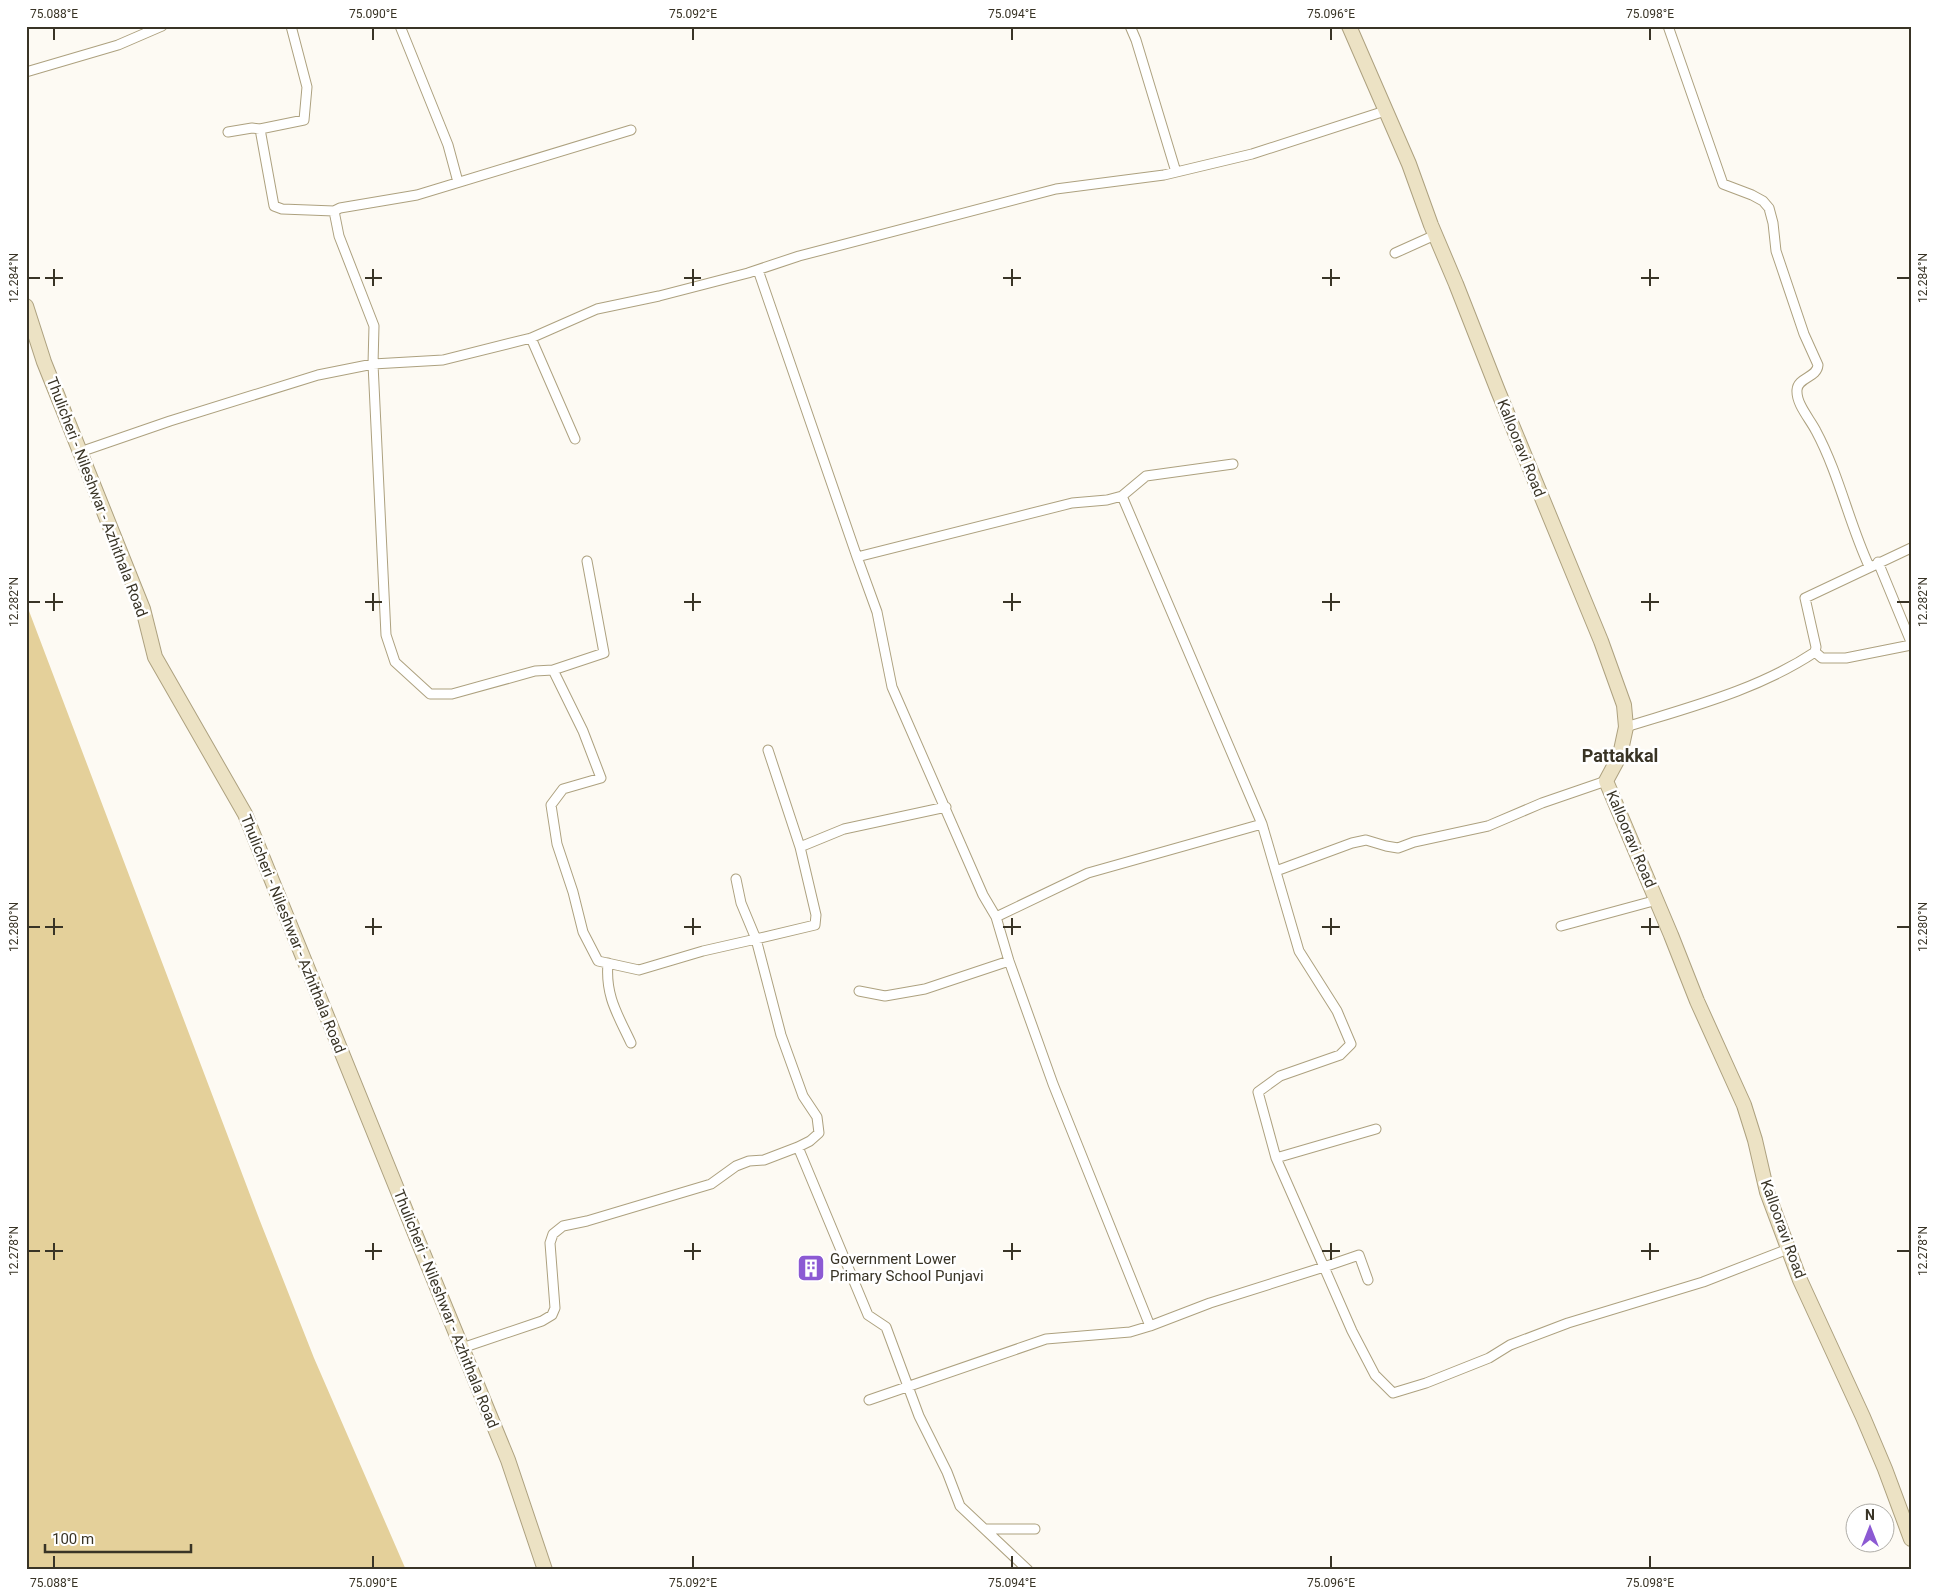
<svg xmlns="http://www.w3.org/2000/svg" width="1937" height="1596" font-family="Roboto,sans-serif">
	<style>
		.water { fill: #e4d09a }
		.lines { fill: none; stroke-linecap: round; stroke-linejoin: round }
		.minor-casing { stroke: #ada17f; stroke-width: 11 }
		.secondary-casing { stroke: #ada17f; stroke-width: 16 }
		.minor { stroke: #fff; stroke-width: 9 }
		.secondary { stroke: #ece2c4; stroke-width: 14 }
		.ticks { fill: none; stroke: #393426; stroke-width: 2 }
		.labels { text-anchor: middle; dominant-baseline: central; stroke-width: 5; stroke-linejoin: round; paint-order: stroke }
		.street-label { font-size: 15px; fill: #393426; stroke: #fff }
		.poi-label { font-size: 15px; fill: #393426; stroke: #fff; text-anchor: start }
		.quarter-label { font-size: 18px; font-weight: bold; fill: #393426; stroke: #fff }
		.neatline { fill: none; stroke: #393426; stroke-width: 2 }
		.ticks-label { font-size: 12px; text-anchor: middle; fill: #393426 }
	</style>
	<rect width="100%" height="100%" fill="#fdfaf3"/>
	<path class="water" d="M 26,603 L 260,1221 L 314,1358 L 406,1570 L 26,1570 Z"/>
	<g class="lines">
		<g class="minor-casing">
			<path id="minor" d="M 400,26 L 448,145 L 458,182
				M 1130,26 L 1136,40 L 1176,172
				M 1668,26 L 1723,184 L 1752,195 L 1763,201 L 1769,208 L 1773,223 L 1776,251 L 1804,334 L 1818,365 C 1817,378 1798,377 1797,390 C 1796,404 1810,419 1816,431 C 1839,474 1849,523 1869,566
				M 26,72 L 118,45 L 162,26
				M 260,129 L 274,206 L 282,209 L 334,211 L 340,208 L 417,195 L 631,130
				M 228,132 L 252,128 L 260,129 L 304,120 L 307,87 L 291,26
				M 334,211 L 339,236 L 374,326 L 373,364 L 386,635 L 395,662 L 430,694 L 452,694 L 535,671 L 553,670 L 583,731 L 601,778 L 563,789 L 551,805 L 557,844 L 573,892 L 583,932 L 598,961 L 639,970 L 703,951 L 756,939 L 781,1035 L 803,1096 L 817,1117 L 819,1133 L 810,1141 L 798,1147 L 764,1160 L 749,1161 L 736,1166 L 711,1184 L 587,1221 L 563,1226 L 553,1234 L 550,1243 L 555,1308 L 552,1315 L 542,1321 L 462,1348
				M 1395,253 L 1435,235
				M 758,270 L 857,557 L 877,612 L 892,687 L 983,895 L 996,917 L 1009,961 L 1053,1084 L 1150,1326
				M 531,338 L 575,439
				M 80,452 L 170,421 L 318,375 L 373,364 L 443,360 L 531,338 L 597,309 L 659,296 L 748,273 L 799,256 L 1056,189 L 1164,175 L 1252,154 L 1385,111
				M 1122,496 L 1146,476 L 1233,464
				M 857,557 L 1072,503 L 1107,500 L 1122,496 L 1262,824 L 1299,951 L 1337,1011 L 1351,1044 L 1340,1055 L 1280,1076 L 1258,1092 L 1276,1158 L 1324,1267 L 1359,1255 L 1368,1280
				M 1878,562 L 1911,642
				M 1815,652 L 1822,658 L 1846,658 L 1911,645
				M 553,670 L 604,653 L 587,561
				M 1626,727 C 1690,707 1758,690 1815,652 L 1816,647 L 1805,598 L 1911,548
				M 800,847 L 844,829 L 946,807
				M 1276,871 L 1352,843 L 1366,840 L 1386,846 L 1398,848 L 1414,842 L 1488,826 L 1542,803 L 1606,781
				M 736,879 L 741,903 L 756,939 L 815,925 L 816,915 L 800,847 L 768,750
				M 996,917 L 1088,873 L 1262,824
				M 1561,926 L 1657,900
				M 608,963 C 605,996 618,1015 631,1043
				M 859,991 L 885,996 L 925,989 L 1009,961
				M 798,1147 L 868,1315 L 886,1327 L 919,1416 L 947,1472 L 960,1506 L 1028,1570
				M 1276,1158 L 1376,1129
				M 869,1400 L 1046,1339 L 1130,1332 L 1150,1326 L 1210,1303 L 1324,1267 L 1352,1331 L 1375,1375 L 1393,1393 L 1426,1383 L 1489,1358 L 1510,1345 L 1568,1323 L 1703,1282 L 1788,1249
				M 986,1529 L 1035,1529"/>
		</g>
		<g class="secondary-casing">
			<path id="secondary" d="M 1349,26 L 1409,164 L 1431,225 L 1456,284 L 1498,391 L 1601,641 L 1624,705 L 1626,727 L 1620,755 L 1606,781 L 1671,935 L 1697,1001 L 1744,1105 L 1755,1140 L 1767,1192 L 1800,1280 L 1863,1417 L 1885,1469 L 1911,1539
				M 26,306 L 44,362 L 143,609 L 155,657 L 245,814 L 416,1236 L 508,1460 L 545,1570"/>
		</g>
		<use href="#minor" class="minor"/>
		<use href="#secondary" class="secondary"/>
	</g>
	<path class="ticks" d="M 54,28 L 54,40M 373,28 L 373,40M 693,28 L 693,40M 1012,28 L 1012,40M 1331,28 L 1331,40M 1650,28 L 1650,40M 54,269 L 54,286M 373,269 L 373,286M 693,269 L 693,286M 1012,269 L 1012,286M 1331,269 L 1331,286M 1650,269 L 1650,286M 28,278 L 40,278M 45,278 L 63,278M 365,278 L 382,278M 684,278 L 701,278M 1003,278 L 1021,278M 1322,278 L 1340,278M 1641,278 L 1659,278M 1897,278 L 1910,278M 54,593 L 54,611M 373,593 L 373,611M 693,593 L 693,611M 1012,593 L 1012,611M 1331,593 L 1331,611M 1650,593 L 1650,611M 28,602 L 40,602M 45,602 L 63,602M 365,602 L 382,602M 684,602 L 701,602M 1003,602 L 1021,602M 1322,602 L 1340,602M 1641,602 L 1659,602M 1897,602 L 1910,602M 54,918 L 54,935M 373,918 L 373,935M 693,918 L 693,935M 1012,918 L 1012,935M 1331,918 L 1331,935M 1650,918 L 1650,935M 28,927 L 40,927M 45,927 L 63,927M 365,927 L 382,927M 684,927 L 701,927M 1003,927 L 1021,927M 1322,927 L 1340,927M 1641,927 L 1659,927M 1897,927 L 1910,927M 54,1243 L 54,1260M 373,1243 L 373,1260M 693,1243 L 693,1260M 1012,1243 L 1012,1260M 1331,1243 L 1331,1260M 1650,1243 L 1650,1260M 28,1251 L 40,1251M 45,1251 L 63,1251M 365,1251 L 382,1251M 684,1251 L 701,1251M 1003,1251 L 1021,1251M 1322,1251 L 1340,1251M 1641,1251 L 1659,1251M 1897,1251 L 1910,1251M 54,1556 L 54,1568M 373,1556 L 373,1568M 693,1556 L 693,1568M 1012,1556 L 1012,1568M 1331,1556 L 1331,1568M 1650,1556 L 1650,1568"/>
	<defs>
		<g id="building-square" transform="scale(1.4375)"><rect x="-9" y="-9" width="18" height="18" rx="4" fill="#8c5ad3" stroke="#fff"/><path d="M-4-6H4V6H1V3H-1V6H-4ZM-2.5-4.3h1.7v1.8h-1.7ZM.8-4.3h1.7v1.8H.8ZM-2.5-1h1.7V.8h-1.7ZM.8-1h1.7V.8H.8Z" fill="#fff"/></g>
	</defs>
	<g fill-rule="evenodd">
		<use href="#building-square" x="811" y="1268"/>
	</g>
	<g class="labels">
		<g class="street-label">
			<text transform="translate(1521 448) rotate(68)">Kallooravi Road</text>
			<text transform="translate(97 497) rotate(69)">Thulicheri - Nileshwar - Azhithala Road</text>
			<text transform="translate(1631 839) rotate(67)">Kallooravi Road</text>
			<text transform="translate(293 934) rotate(68)">Thulicheri - Nileshwar - Azhithala Road</text>
			<text transform="translate(1783 1229) rotate(70)">Kallooravi Road</text>
			<text transform="translate(446 1309) rotate(68)">Thulicheri - Nileshwar - Azhithala Road</text>
		</g>
		<g class="poi-label">
			<text x="830" y="1259">Government Lower<tspan x="830" dy="17">Primary School Punjavi</tspan></text>
		</g>
		<g class="quarter-label">
			<text x="1620" y="755">Pattakkal</text>
		</g>
	</g>
	<rect width="1937" height="1596" fill="none" stroke="#ffffff" stroke-width="55"/>
	<g transform="translate(1870 1528)"><circle r="24" fill="#ffffff" stroke="#b0aea8"/>
	<path d="M0-4L9 19L0 12L-9 19Z" fill="#8c5ad3"/>
	<text y="-8" font-size="14" font-weight="bold" text-anchor="middle" fill="#393426">N</text>
	</g>
	<path d="M45 1544v8h146v-8" fill="none" stroke="#393426" stroke-width="2.5"/>
	<text x="52" y="1544" font-size="15" fill="#393426" stroke="#ffffff" stroke-width="4" paint-order="stroke">100 m</text>
	<rect x="28" y="28" width="1882" height="1540" class="neatline"/>
	<g class="ticks-label">
		<text x="54" y="18">75.088°E</text>
		<text x="373" y="18">75.090°E</text>
		<text x="693" y="18">75.092°E</text>
		<text x="1012" y="18">75.094°E</text>
		<text x="1331" y="18">75.096°E</text>
		<text x="1650" y="18">75.098°E</text>
		<text transform="translate(14 278) rotate(-90)" y="4">12.284°N</text>
		<text transform="translate(1923 278) rotate(-90)" y="4">12.284°N</text>
		<text transform="translate(14 602) rotate(-90)" y="4">12.282°N</text>
		<text transform="translate(1923 602) rotate(-90)" y="4">12.282°N</text>
		<text transform="translate(14 927) rotate(-90)" y="4">12.280°N</text>
		<text transform="translate(1923 927) rotate(-90)" y="4">12.280°N</text>
		<text transform="translate(14 1251) rotate(-90)" y="4">12.278°N</text>
		<text transform="translate(1923 1251) rotate(-90)" y="4">12.278°N</text>
		<text x="54" y="1587">75.088°E</text>
		<text x="373" y="1587">75.090°E</text>
		<text x="693" y="1587">75.092°E</text>
		<text x="1012" y="1587">75.094°E</text>
		<text x="1331" y="1587">75.096°E</text>
		<text x="1650" y="1587">75.098°E</text>
	</g>
</svg>
